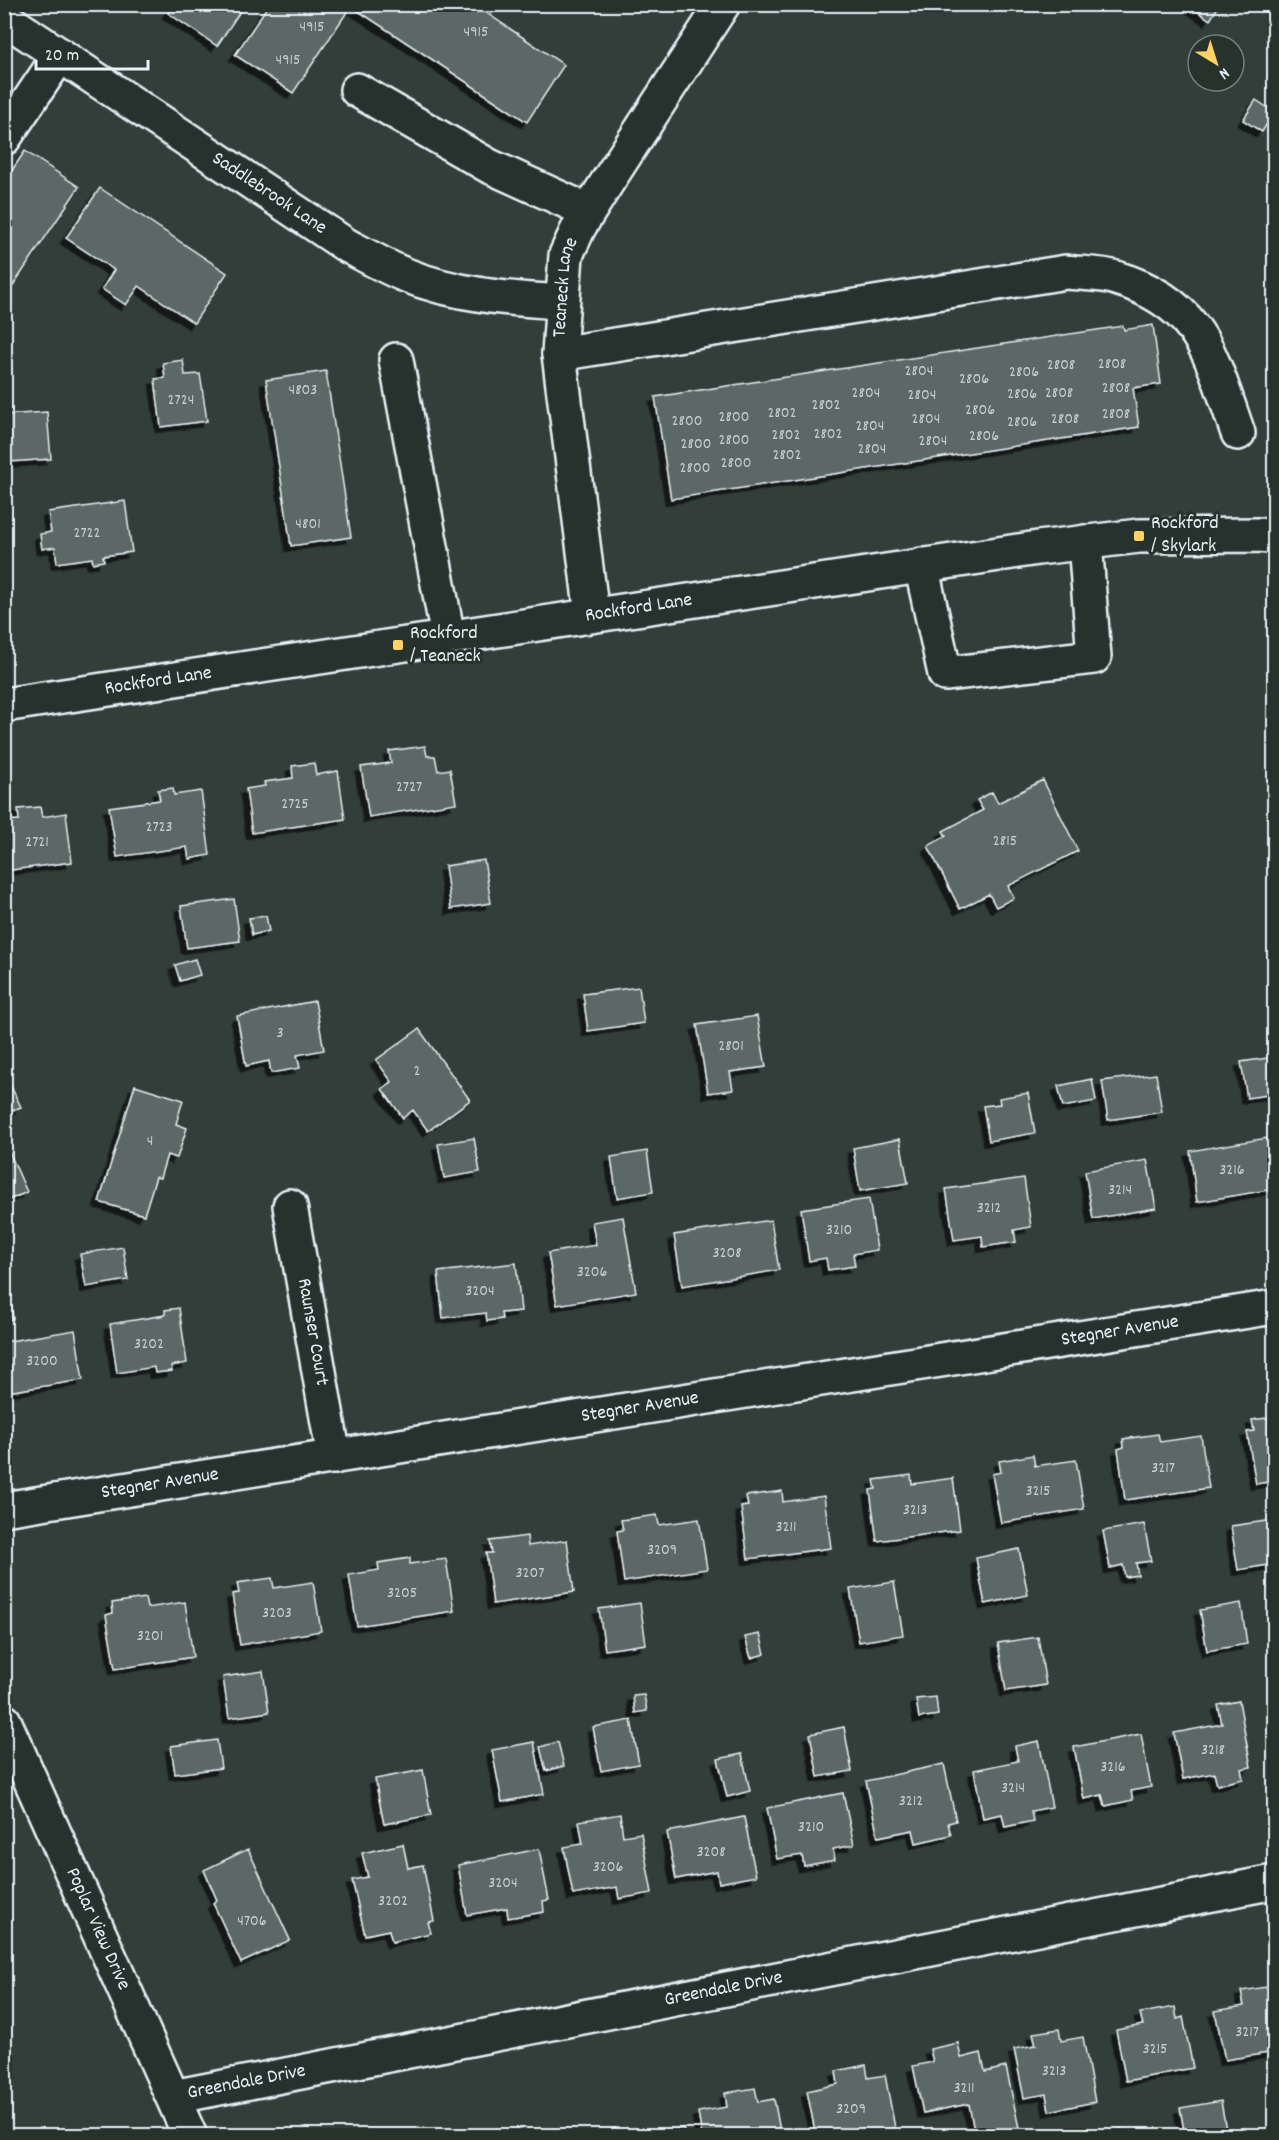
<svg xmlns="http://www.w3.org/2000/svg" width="1279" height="2140" font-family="Dekko,sans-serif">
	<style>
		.building { fill: #5c6865; stroke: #e8f1f8; stroke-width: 1.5; filter: url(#shadow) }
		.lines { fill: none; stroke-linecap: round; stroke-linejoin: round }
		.minor-casing { stroke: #e8f1f8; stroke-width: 38 }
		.major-casing { stroke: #e8f1f8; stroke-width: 38 }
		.minor { stroke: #26332d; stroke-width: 33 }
		.major { stroke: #26332d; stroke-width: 33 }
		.poi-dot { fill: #ffd166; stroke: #26332d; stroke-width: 2 }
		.labels { text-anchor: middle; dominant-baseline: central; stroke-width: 6; stroke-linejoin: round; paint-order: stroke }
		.number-label { font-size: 16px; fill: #c5cfd3 }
		.street-label { font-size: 20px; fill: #e8f1f8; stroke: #26332d }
		.poi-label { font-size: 20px; fill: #e8f1f8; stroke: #26332d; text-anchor: start }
	</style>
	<defs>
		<filter id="shadow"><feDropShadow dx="-5.5" dy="5.5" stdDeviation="0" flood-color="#0009"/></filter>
	</defs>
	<rect width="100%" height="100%" fill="#323e39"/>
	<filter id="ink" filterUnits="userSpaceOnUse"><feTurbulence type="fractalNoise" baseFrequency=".0167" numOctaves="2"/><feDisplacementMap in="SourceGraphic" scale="12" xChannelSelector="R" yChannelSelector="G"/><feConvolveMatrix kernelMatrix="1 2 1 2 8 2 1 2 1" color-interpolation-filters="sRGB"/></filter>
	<g filter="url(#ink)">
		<path class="building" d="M 173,4 L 245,4 L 217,46 L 168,13 Z
			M 269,4 L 473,4 L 564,65 L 527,122 L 351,6 L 293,93 L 235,55 Z
			M 1187,4 L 1220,4 L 1210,20 Z
			M 1256,100 L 1274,112 L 1262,132 L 1243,120 Z
			M 25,151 L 79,187 L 4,299 L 4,182 Z
			M 100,188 L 227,273 L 194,323 L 139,286 L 126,305 L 102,289 L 114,270 L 66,238 Z
			M 1153,325 L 1161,384 L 1133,388 L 1139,427 L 671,499 L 655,397 L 1123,326 L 1124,330 Z
			M 183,360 L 185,375 L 200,374 L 207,421 L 161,427 L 155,379 L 165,378 L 163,363 Z
			M 326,371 L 351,537 L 291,546 L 266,380 Z
			M 47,412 L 51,459 L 9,462 L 5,415 Z
			M 125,501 L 132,552 L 103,556 L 104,561 L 93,563 L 92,558 L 57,563 L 55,547 L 42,549 L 40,534 L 51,532 L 48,512 Z
			M 425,746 L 427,756 L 435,756 L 438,771 L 450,769 L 456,803 L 369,817 L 361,767 L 391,763 L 389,751 Z
			M 314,763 L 316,775 L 338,771 L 345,819 L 252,833 L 246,789 L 265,786 L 264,782 L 293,778 L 292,766 Z
			M 1043,780 L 1078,851 L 1008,886 L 1014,898 L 996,907 L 989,894 L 960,909 L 928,846 L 946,836 L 943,831 L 983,810 L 977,800 L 992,792 L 998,803 Z
			M 173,788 L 174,795 L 201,791 L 210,855 L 189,859 L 187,847 L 117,857 L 109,807 L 160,800 L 158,790 Z
			M 40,807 L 42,817 L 66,813 L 72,862 L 4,871 L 4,821 L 19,820 L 18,809 Z
			M 484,860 L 491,903 L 451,909 L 445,866 Z
			M 234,899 L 240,941 L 187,948 L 181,906 Z
			M 266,916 L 269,931 L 252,935 L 249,918 Z
			M 195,959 L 200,975 L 180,981 L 175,965 Z
			M 639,987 L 644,1023 L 588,1031 L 583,994 Z
			M 315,1001 L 324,1050 L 297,1055 L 300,1068 L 271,1073 L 269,1061 L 246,1066 L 237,1016 Z
			M 757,1016 L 766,1067 L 730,1072 L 733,1090 L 708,1093 L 697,1025 Z
			M 419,1029 L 470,1100 L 428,1131 L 413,1110 L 403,1118 L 382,1089 L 392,1082 L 376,1060 Z
			M 1274,1057 L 1274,1094 L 1247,1098 L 1241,1062 Z
			M 4,1072 L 21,1107 L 4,1114 Z
			M 1156,1074 L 1162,1112 L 1108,1120 L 1102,1081 Z
			M 1092,1079 L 1096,1101 L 1063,1107 L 1058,1086 Z
			M 135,1085 L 183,1100 L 176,1124 L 187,1128 L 177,1158 L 167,1155 L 160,1178 L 156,1177 L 144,1215 L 99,1202 Z
			M 1028,1093 L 1035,1133 L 989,1141 L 983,1106 L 1000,1104 L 999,1098 Z
			M 474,1138 L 480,1172 L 444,1178 L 438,1144 Z
			M 1267,1138 L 1274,1189 L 1197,1202 L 1190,1151 Z
			M 900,1139 L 908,1183 L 860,1191 L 853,1148 Z
			M 4,1140 L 27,1192 L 4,1202 Z
			M 647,1151 L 653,1192 L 617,1198 L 611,1157 Z
			M 1147,1160 L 1156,1208 L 1093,1219 L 1085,1171 Z
			M 1024,1178 L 1031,1227 L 1014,1230 L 1016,1242 L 983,1247 L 982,1236 L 954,1240 L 946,1189 Z
			M 869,1199 L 877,1250 L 853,1254 L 855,1266 L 828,1270 L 826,1258 L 809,1261 L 801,1209 Z
			M 623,1217 L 636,1292 L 557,1305 L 548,1253 L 596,1245 L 592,1222 Z
			M 771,1220 L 779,1270 L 682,1286 L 674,1235 Z
			M 123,1247 L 128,1280 L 86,1287 L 80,1254 Z
			M 516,1263 L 521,1311 L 501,1313 L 502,1319 L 487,1321 L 486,1313 L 443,1318 L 438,1272 Z
			M 4,1279 L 8,1279 L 13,1319 L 4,1321 Z
			M 179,1308 L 187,1363 L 171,1366 L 172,1371 L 155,1373 L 154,1367 L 117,1373 L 110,1324 L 165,1315 L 165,1310 Z
			M 75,1330 L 83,1380 L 7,1392 L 7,1388 L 4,1388 L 4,1342 Z
			M 1274,1417 L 1274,1481 L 1256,1484 L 1247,1432 L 1254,1431 L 1252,1420 Z
			M 1158,1434 L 1160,1442 L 1201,1436 L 1209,1488 L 1125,1500 L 1118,1449 L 1124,1447 L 1123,1439 Z
			M 1033,1455 L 1035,1466 L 1076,1460 L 1084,1509 L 1001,1523 L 992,1474 L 1001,1472 L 999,1461 Z
			M 911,1475 L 912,1484 L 953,1478 L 960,1530 L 877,1541 L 870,1490 L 876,1489 L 874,1480 Z
			M 782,1491 L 783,1502 L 824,1496 L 831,1548 L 748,1559 L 741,1507 L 748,1506 L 746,1496 Z
			M 657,1515 L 659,1525 L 699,1519 L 707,1569 L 624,1582 L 617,1531 L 623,1530 L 621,1520 Z
			M 1273,1520 L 1274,1564 L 1238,1570 L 1231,1526 Z
			M 1144,1524 L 1151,1561 L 1136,1563 L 1138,1575 L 1125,1577 L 1123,1565 L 1110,1568 L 1103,1531 Z
			M 527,1536 L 528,1546 L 567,1540 L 574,1592 L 493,1604 L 486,1553 L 492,1553 L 490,1541 Z
			M 1019,1549 L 1028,1595 L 985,1604 L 976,1558 Z
			M 410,1558 L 410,1564 L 446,1559 L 454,1611 L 357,1626 L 349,1575 L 379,1570 L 378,1563 Z
			M 272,1578 L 274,1588 L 313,1582 L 321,1631 L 240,1645 L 232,1594 L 239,1593 L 237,1583 Z
			M 894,1582 L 903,1635 L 859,1642 L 850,1589 Z
			M 145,1598 L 147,1608 L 185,1602 L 193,1657 L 115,1669 L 106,1615 L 113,1613 L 112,1603 Z
			M 640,1603 L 646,1644 L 605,1650 L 599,1609 Z
			M 1241,1603 L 1247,1644 L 1207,1651 L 1200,1610 Z
			M 760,1634 L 765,1654 L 751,1658 L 745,1637 Z
			M 1038,1637 L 1046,1685 L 1006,1691 L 998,1643 Z
			M 263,1671 L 269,1712 L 229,1718 L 223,1677 Z
			M 644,1695 L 647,1711 L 635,1713 L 633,1696 Z
			M 936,1697 L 938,1715 L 919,1718 L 916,1699 Z
			M 1239,1701 L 1251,1767 L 1241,1769 L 1243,1779 L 1217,1785 L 1214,1773 L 1183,1779 L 1174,1733 L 1222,1724 L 1218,1705 Z
			M 631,1720 L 639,1764 L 601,1771 L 593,1727 Z
			M 844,1727 L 852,1771 L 818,1777 L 810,1734 Z
			M 1141,1734 L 1151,1787 L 1131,1791 L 1133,1800 L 1105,1806 L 1102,1795 L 1084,1799 L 1074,1747 Z
			M 217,1740 L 221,1768 L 175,1774 L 171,1746 Z
			M 1039,1741 L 1052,1807 L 1031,1811 L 1033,1821 L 1005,1827 L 1002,1814 L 983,1818 L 974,1770 L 1018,1761 L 1015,1746 Z
			M 534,1742 L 544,1794 L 502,1802 L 492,1750 Z
			M 558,1742 L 564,1766 L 546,1771 L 540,1747 Z
			M 742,1754 L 750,1791 L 727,1797 L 718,1759 Z
			M 944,1764 L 956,1821 L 948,1823 L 951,1835 L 916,1843 L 913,1830 L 878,1837 L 866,1781 Z
			M 423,1770 L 431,1815 L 384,1824 L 375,1779 Z
			M 843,1793 L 854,1845 L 833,1849 L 835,1860 L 804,1866 L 802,1855 L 777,1859 L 767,1808 Z
			M 620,1814 L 623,1836 L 641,1833 L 652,1893 L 619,1899 L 617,1887 L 573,1895 L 564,1847 L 583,1844 L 579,1821 Z
			M 744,1817 L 756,1876 L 719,1883 L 717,1871 L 676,1879 L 667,1832 Z
			M 403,1844 L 408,1868 L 423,1865 L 434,1921 L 428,1922 L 431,1933 L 392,1942 L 389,1930 L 365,1935 L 352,1880 L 368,1877 L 362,1853 Z
			M 248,1849 L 290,1940 L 241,1963 L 213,1903 L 217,1900 L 204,1870 Z
			M 539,1849 L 549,1900 L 543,1901 L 544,1912 L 508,1918 L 507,1908 L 467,1915 L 458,1865 Z
			M 1272,1986 L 1274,1999 L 1274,2052 L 1225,2060 L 1215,2011 L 1244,2006 L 1241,1991 Z
			M 1175,2007 L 1177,2019 L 1183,2017 L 1193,2068 L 1126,2081 L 1116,2030 L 1143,2025 L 1140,2013 Z
			M 1059,2029 L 1061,2041 L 1083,2037 L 1095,2102 L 1049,2111 L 1046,2094 L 1024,2098 L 1014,2049 L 1036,2045 L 1033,2033 Z
			M 958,2043 L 961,2058 L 981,2053 L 985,2072 L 1006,2067 L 1019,2128 L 1011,2130 L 1012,2136 L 975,2136 L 969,2104 L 923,2113 L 913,2066 L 933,2062 L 930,2049 Z
			M 866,2065 L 868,2078 L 885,2075 L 895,2128 L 873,2132 L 873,2136 L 816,2136 L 807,2091 L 838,2084 L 836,2071 Z
			M 755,2088 L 758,2102 L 774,2099 L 781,2136 L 702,2136 L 698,2112 L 727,2107 L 725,2093 Z
			M 1221,2101 L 1227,2136 L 1185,2136 L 1180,2108 Z
			M 618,2128 L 619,2135 L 646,2129 L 647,2135 L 683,2128 L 685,2136 L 583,2136 Z
			M 1122,2129 L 1123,2136 L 1095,2136 L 1095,2134 Z"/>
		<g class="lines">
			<g class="minor-casing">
				<g id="minor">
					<path id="s1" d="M 4,18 L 346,245 C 365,255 384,266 403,274 C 454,295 509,299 562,302"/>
					<path d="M 357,90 L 489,166 L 588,211"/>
					<path d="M 4,138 L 60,55"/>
					<path d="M 559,354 L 1066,272 C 1082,274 1101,273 1116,278 C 1203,304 1211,357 1238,433"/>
					<path d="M 396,360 L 448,637"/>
					<path d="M 921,565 L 945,674 L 1094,657 L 1085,542"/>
					<path id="s2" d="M 592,615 L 559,354 L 566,255 L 579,227 L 606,184 L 723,4"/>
					<path id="s3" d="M 290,1206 L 334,1457"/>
					<path id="s4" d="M 4,1509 L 1274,1307"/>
					<path id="s5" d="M 4,1721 L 190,2136"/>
					<path id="s6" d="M 173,2097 L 1274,1882"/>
				</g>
			</g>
			<g class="major-casing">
				<g id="major">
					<path id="s7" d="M 4,705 L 1038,548 L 1139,536 L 1259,535 L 1274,537"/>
				</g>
			</g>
			<use href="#minor" class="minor"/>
			<use href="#major" class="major"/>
		</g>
	</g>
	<g class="poi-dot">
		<rect x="1133" y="530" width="12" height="12" rx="3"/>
		<rect x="392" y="639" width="12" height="12" rx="3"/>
	</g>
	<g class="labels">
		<g class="number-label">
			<text x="312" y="27">4915</text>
			<text x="476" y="32">4915</text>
			<text x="288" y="60">4915</text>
			<text x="1112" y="364">2808</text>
			<text x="1061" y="365">2808</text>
			<text x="919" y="371">2804</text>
			<text x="1024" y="372">2806</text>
			<text x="974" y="379">2806</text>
			<text x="1116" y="388">2808</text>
			<text x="303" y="390">4803</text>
			<text x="866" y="393">2804</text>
			<text x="1059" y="393">2808</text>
			<text x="1022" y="394">2806</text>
			<text x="922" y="395">2804</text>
			<text x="181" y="400">2724</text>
			<text x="826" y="405">2802</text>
			<text x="980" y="410">2806</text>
			<text x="782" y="413">2802</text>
			<text x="1116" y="414">2808</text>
			<text x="734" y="417">2800</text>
			<text x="926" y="419">2804</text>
			<text x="1065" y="419">2808</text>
			<text x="687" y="421">2800</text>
			<text x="1022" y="422">2806</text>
			<text x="870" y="426">2804</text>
			<text x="828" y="434">2802</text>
			<text x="786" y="435">2802</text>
			<text x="984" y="436">2806</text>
			<text x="734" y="440">2800</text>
			<text x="933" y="441">2804</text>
			<text x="696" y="444">2800</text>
			<text x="872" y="449">2804</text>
			<text x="787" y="455">2802</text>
			<text x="736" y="463">2800</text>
			<text x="695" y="468">2800</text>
			<text x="308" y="524">4801</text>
			<text x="87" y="533">2722</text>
			<text x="409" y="787">2727</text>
			<text x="295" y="804">2725</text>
			<text x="159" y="827">2723</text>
			<text x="1005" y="841">2815</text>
			<text x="37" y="842">2721</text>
			<text x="280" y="1033">3</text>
			<text x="731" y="1046">2801</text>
			<text x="417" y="1071">2</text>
			<text x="150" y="1141">4</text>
			<text x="1232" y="1170">3216</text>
			<text x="1120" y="1190">3214</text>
			<text x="989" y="1208">3212</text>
			<text x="839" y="1230">3210</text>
			<text x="727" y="1253">3208</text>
			<text x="592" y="1272">3206</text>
			<text x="480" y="1291">3204</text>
			<text x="149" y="1344">3202</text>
			<text x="42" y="1361">3200</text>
			<text x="1163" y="1468">3217</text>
			<text x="1038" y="1491">3215</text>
			<text x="915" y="1510">3213</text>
			<text x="786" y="1527">3211</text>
			<text x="662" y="1550">3209</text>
			<text x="530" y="1573">3207</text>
			<text x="402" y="1593">3205</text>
			<text x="277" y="1613">3203</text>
			<text x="150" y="1636">3201</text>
			<text x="1213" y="1750">3218</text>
			<text x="1113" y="1767">3216</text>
			<text x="1013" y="1788">3214</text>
			<text x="911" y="1801">3212</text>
			<text x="811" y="1827">3210</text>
			<text x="711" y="1852">3208</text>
			<text x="608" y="1867">3206</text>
			<text x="503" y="1883">3204</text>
			<text x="393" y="1901">3202</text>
			<text x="252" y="1921">4706</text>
			<text x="1247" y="2032">3217</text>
			<text x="1155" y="2049">3215</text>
			<text x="1054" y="2071">3213</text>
			<text x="964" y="2088">3211</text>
			<text x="851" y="2109">3209</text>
		</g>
		<g class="street-label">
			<text stroke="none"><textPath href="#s1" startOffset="318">Saddlebrook Lane</textPath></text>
			<text stroke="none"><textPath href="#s2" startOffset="330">Teaneck Lane</textPath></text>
			<text stroke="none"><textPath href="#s7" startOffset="642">Rockford Lane</textPath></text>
			<text stroke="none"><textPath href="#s7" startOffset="156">Rockford Lane</textPath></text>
			<text stroke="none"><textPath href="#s3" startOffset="128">Raunser Court</textPath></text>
			<text stroke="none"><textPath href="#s4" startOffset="1130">Stegner Avenue</textPath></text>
			<text stroke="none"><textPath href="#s4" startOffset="644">Stegner Avenue</textPath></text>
			<text stroke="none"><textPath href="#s4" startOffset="158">Stegner Avenue</textPath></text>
			<text stroke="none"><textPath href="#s5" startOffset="228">Poplar View Drive</textPath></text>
			<text stroke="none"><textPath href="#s6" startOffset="561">Greendale Drive</textPath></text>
			<text stroke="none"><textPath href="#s6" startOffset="75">Greendale Drive</textPath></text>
		</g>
		<g class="poi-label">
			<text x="1151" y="524">Rockford<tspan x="1151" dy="23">/ Skylark</tspan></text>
			<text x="410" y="634">Rockford<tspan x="410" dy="23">/ Teaneck</tspan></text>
		</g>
	</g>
	<rect width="1279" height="2140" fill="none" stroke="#26332d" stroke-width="24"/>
	<rect x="12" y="12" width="1255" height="2116" fill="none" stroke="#e8f1f8" stroke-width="2" filter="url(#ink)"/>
	<g transform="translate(1216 63) rotate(142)"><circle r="28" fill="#26332d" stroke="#747f7e" stroke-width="1.5"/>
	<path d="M0-4.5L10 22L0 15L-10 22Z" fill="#ffd166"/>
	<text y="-9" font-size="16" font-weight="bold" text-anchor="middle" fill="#e8f1f8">N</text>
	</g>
	<path d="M36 60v9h112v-9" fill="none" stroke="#e8f1f8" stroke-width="3"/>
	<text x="45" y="60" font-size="18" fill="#e8f1f8" stroke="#26332d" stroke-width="4.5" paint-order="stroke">20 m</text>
</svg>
